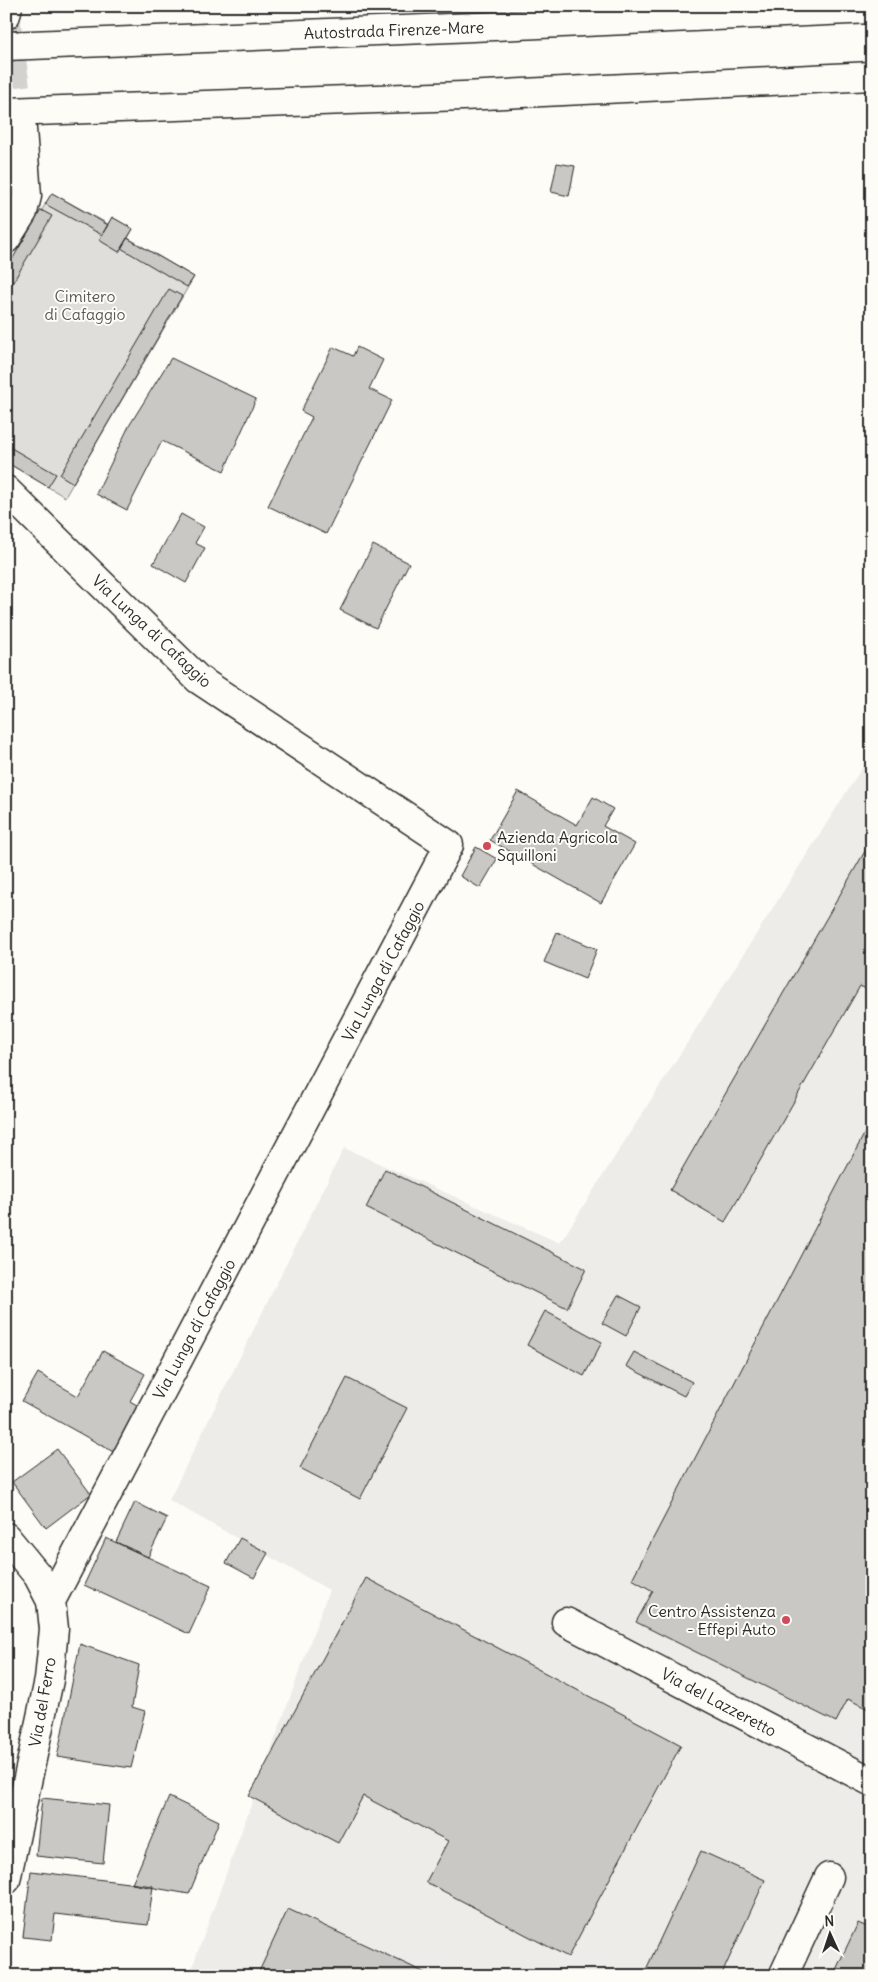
<svg xmlns="http://www.w3.org/2000/svg" width="878" height="1982" font-family="Delius,sans-serif">
	<style>
		.built { fill: #edece8 }
		.green { fill: #dfdeda; stroke: #858482 }
		.building { fill: #c9c8c4; stroke: #2b2b2b }
		.lines { fill: none; stroke-linecap: round; stroke-linejoin: round }
		.minor-tunnel { stroke: #d3d2ce; stroke-width: 28; stroke-dasharray: 28 14; stroke-linecap: butt }
		.minor-casing { stroke: #2b2b2b; stroke-width: 31 }
		.highway-casing { stroke: #2b2b2b; stroke-width: 31 }
		.minor { stroke: #fdfcf7; stroke-width: 28 }
		.highway { stroke: #fdfcf7; stroke-width: 28 }
		.poi-dot { fill: #d1495b; stroke: #fdfcf7; stroke-width: 2 }
		.labels { text-anchor: middle; dominant-baseline: central; stroke-width: 4; stroke-linejoin: round; paint-order: stroke }
		.street-label { font-size: 16px; fill: #2b2b2b; stroke: #fdfcf7 }
		.park-label { font-size: 16px; fill: #585857; stroke: #fdfcf7 }
		.poi-label { font-size: 16px; fill: #2b2b2b; stroke: #fdfcf7; text-anchor: start }
	</style>
	<rect width="100%" height="100%" fill="#fdfcf7"/>
	<filter id="ink" filterUnits="userSpaceOnUse"><feTurbulence type="fractalNoise" baseFrequency=".02" numOctaves="2"/><feDisplacementMap in="SourceGraphic" scale="10" xChannelSelector="R" yChannelSelector="G"/><feConvolveMatrix kernelMatrix="1 2 1 2 8 2 1 2 1" color-interpolation-filters="sRGB"/></filter>
	<g filter="url(#ink)">
		<path class="built" d="M 872,752 L 872,1976 L 189,1976 L 329,1590 L 169,1500 L 344,1148 L 560,1243 Z"/>
		<path class="green" d="M 52,193 L 108,224 L 112,217 L 133,229 L 128,238 L 194,277 L 65,497 L 6,462 L 6,270 Z"/>
		<path class="building" d="M 557,163 L 575,166 L 569,196 L 551,192 Z
			M 52,193 L 108,225 L 102,235 L 45,204 Z
			M 41,210 L 52,216 L 6,294 L 6,270 Z
			M 112,217 L 133,229 L 119,252 L 99,240 Z
			M 127,238 L 194,277 L 187,287 L 121,248 Z
			M 169,289 L 182,296 L 73,483 L 60,475 Z
			M 333,347 L 353,356 L 357,347 L 383,360 L 369,389 L 392,400 L 326,534 L 268,506 L 312,417 L 301,411 Z
			M 171,358 L 256,399 L 224,471 L 162,441 L 127,510 L 96,494 L 129,426 Z
			M 6,445 L 56,474 L 48,487 L 6,462 Z
			M 181,514 L 204,527 L 195,543 L 205,548 L 186,583 L 153,564 Z
			M 373,545 L 409,563 L 376,628 L 340,610 Z
			M 518,791 L 577,825 L 593,797 L 613,809 L 603,826 L 635,844 L 601,903 L 490,840 Z
			M 872,839 L 872,992 L 860,986 L 725,1222 L 670,1190 Z
			M 476,847 L 497,859 L 480,888 L 460,876 Z
			M 557,932 L 597,949 L 585,979 L 544,962 Z
			M 872,1119 L 872,1711 L 848,1699 L 836,1722 L 636,1622 L 653,1591 L 632,1579 Z
			M 385,1169 L 586,1269 L 567,1308 L 366,1208 Z
			M 618,1295 L 641,1307 L 626,1336 L 602,1323 Z
			M 545,1311 L 602,1342 L 584,1376 L 527,1345 Z
			M 103,1351 L 145,1374 L 130,1401 L 142,1408 L 117,1454 L 22,1401 L 38,1373 L 78,1396 Z
			M 634,1352 L 692,1382 L 684,1396 L 626,1366 Z
			M 347,1378 L 407,1408 L 360,1499 L 300,1468 Z
			M 57,1449 L 91,1494 L 46,1528 L 12,1482 Z
			M 135,1502 L 167,1518 L 148,1557 L 116,1542 Z
			M 106,1538 L 211,1586 L 189,1634 L 84,1585 Z
			M 240,1538 L 268,1553 L 254,1578 L 226,1563 Z
			M 366,1578 L 681,1745 L 568,1957 L 426,1882 L 448,1841 L 363,1796 L 338,1843 L 249,1796 Z
			M 80,1644 L 139,1665 L 132,1707 L 145,1711 L 131,1768 L 57,1757 Z
			M 169,1797 L 219,1821 L 189,1894 L 132,1884 Z
			M 42,1798 L 109,1805 L 103,1863 L 36,1856 Z
			M 701,1851 L 765,1880 L 721,1976 L 643,1976 Z
			M 31,1871 L 153,1886 L 148,1925 L 55,1914 L 52,1940 L 23,1937 Z
			M 288,1909 L 432,1976 L 257,1976 Z
			M 858,1923 L 872,1929 L 872,1976 L 833,1976 Z"/>
		<g class="lines">
			<path class="minor-tunnel" d="M 6,18 L 22,129"/>
			<g class="minor-casing">
				<path id="minor" d="M 6,15 L 8,6
					M 6,239 L 23,212 L 27,196 L 22,129
					M 6,490 L 198,679 L 449,845 L 51,1601
					M 6,1537 L 38,1576 L 51,1601 L 54,1629 L 49,1680 L 6,1880
					M 566,1622 L 872,1782
					M 783,1976 L 829,1877"/>
			</g>
			<g class="highway-casing">
				<path id="highway" d="M 6,46 L 451,28 L 872,9
					M 6,112 L 463,96 L 872,76"/>
			</g>
			<use href="#minor" class="minor"/>
			<use href="#highway" class="highway"/>
		</g>
	</g>
	<g class="poi-dot">
		<circle cx="487" cy="846" r="5"/>
		<circle cx="786" cy="1620" r="5"/>
	</g>
	<g class="labels">
		<g class="street-label">
			<text transform="translate(394 30) rotate(-2)">Autostrada Firenze-Mare</text>
			<text transform="translate(152 631) rotate(43)">Via Lunga di Cafaggio</text>
			<text transform="translate(383 971) rotate(-62)">Via Lunga di Cafaggio</text>
			<text transform="translate(194 1329) rotate(-62)">Via Lunga di Cafaggio</text>
			<text transform="translate(42 1702) rotate(-80)">Via del Ferro</text>
			<text transform="translate(719 1702) rotate(28)">Via del Lazzeretto</text>
		</g>
		<g class="park-label">
			<text x="85" y="296">Cimitero<tspan x="85" dy="18">di Cafaggio</tspan></text>
		</g>
		<g class="poi-label">
			<text x="497" y="837">Azienda Agricola<tspan x="497" dy="18">Squilloni</tspan></text>
			<text x="776" y="1611" text-anchor="end">Centro Assistenza<tspan x="776" dy="18">- Effepi Auto</tspan></text>
		</g>
	</g>
	<rect width="878" height="1982" fill="none" stroke="#fdfcf7" stroke-width="25"/>
	<rect x="12" y="12" width="853" height="1957" fill="none" stroke="#2b2b2b" stroke-width="2" filter="url(#ink)"/>
	<g transform="translate(830 1934) rotate(357)" stroke="#fdfcf7" stroke-width="4" paint-order="stroke">
	<path d="M0-4L9 19L0 12L-9 19Z" fill="#2b2b2b"/>
	<text y="-8" font-size="14" font-weight="bold" text-anchor="middle" fill="#2b2b2b">N</text>
	</g>
</svg>
